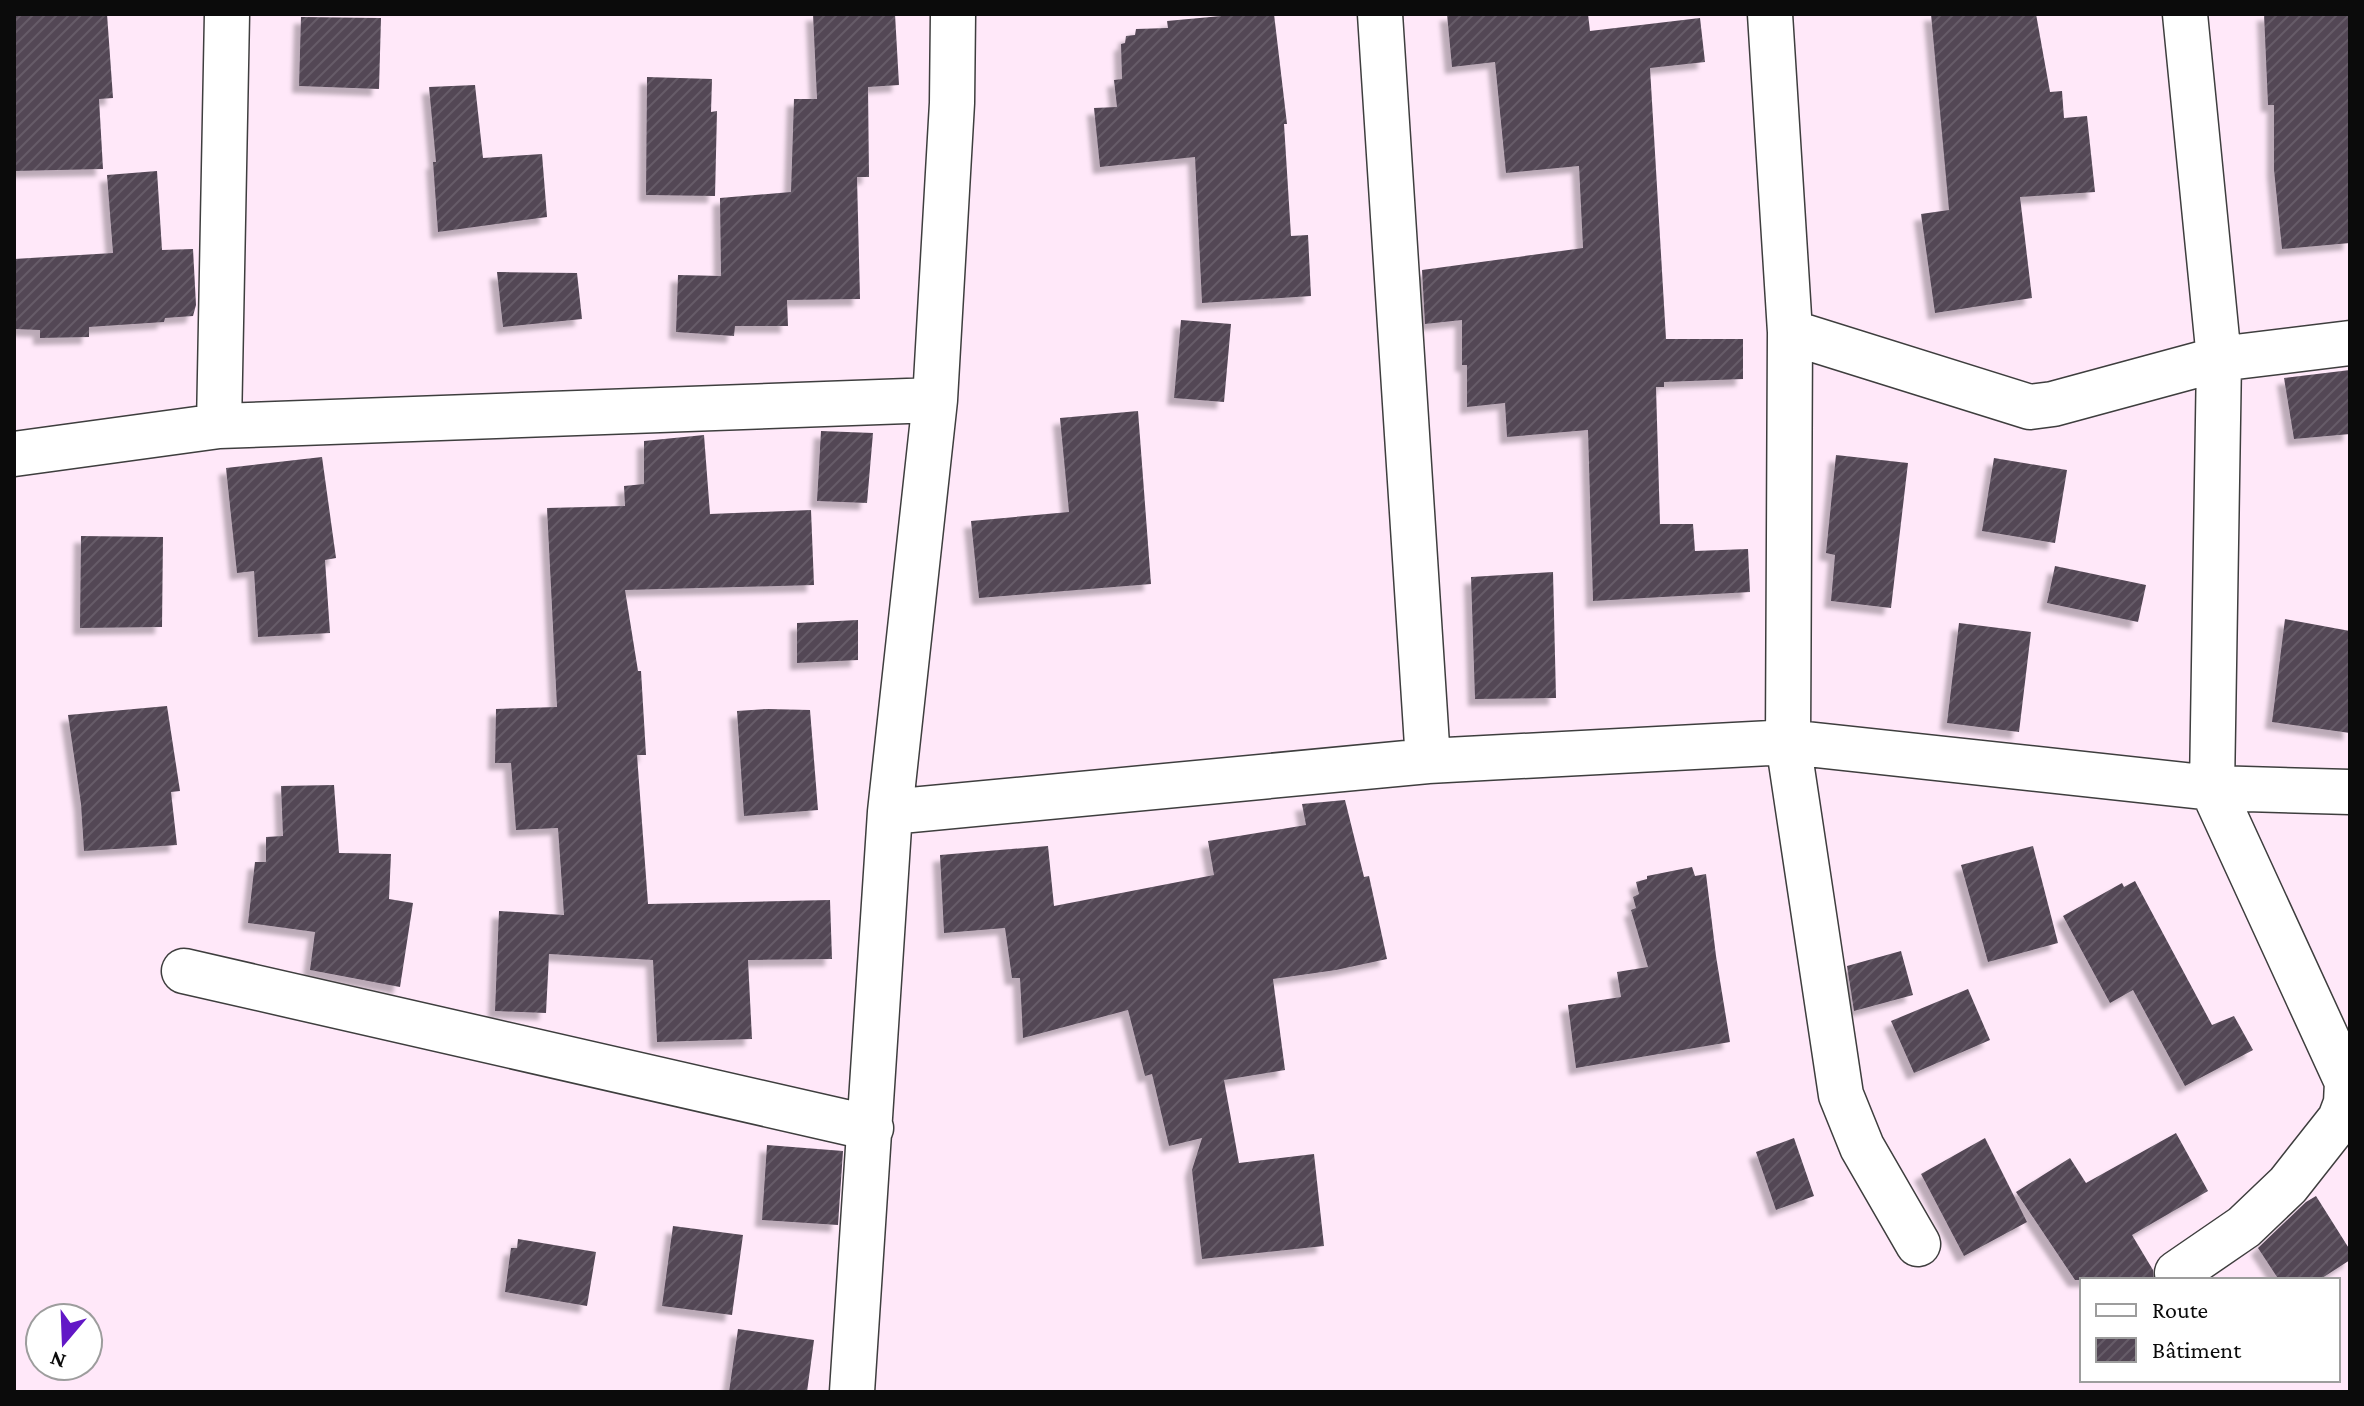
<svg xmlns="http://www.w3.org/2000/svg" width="2364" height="1406" font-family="'Crimson Pro',serif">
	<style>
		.building { fill: url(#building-hatch); filter: url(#shadow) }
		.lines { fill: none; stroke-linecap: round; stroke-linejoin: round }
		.minor-casing { stroke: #3e3e3e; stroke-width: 47 }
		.minor { stroke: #fff; stroke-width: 44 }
	</style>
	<defs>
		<pattern id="building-hatch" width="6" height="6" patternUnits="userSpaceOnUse" patternTransform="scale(2)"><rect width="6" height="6" fill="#524654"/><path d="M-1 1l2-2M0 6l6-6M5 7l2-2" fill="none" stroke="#665c68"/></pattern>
		<filter id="shadow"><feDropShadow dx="-7" dy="7" stdDeviation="2" flood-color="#0004"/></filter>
	</defs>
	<rect width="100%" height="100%" fill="#ffe8f9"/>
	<path class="building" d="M 14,14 L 107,14 L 113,98 L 99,99 L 103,169 L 14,171 Z
		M 813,14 L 895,14 L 899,85 L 868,87 L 869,177 L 857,177 L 860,299 L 787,300 L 788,326 L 735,326 L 734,336 L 676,332 L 678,275 L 721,276 L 720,198 L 791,192 L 794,99 L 817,99 Z
		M 1243,14 L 1274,14 L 1287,124 L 1284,124 L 1291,236 L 1308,235 L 1311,296 L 1202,303 L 1195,157 L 1100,167 L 1094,108 L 1117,107 L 1114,80 L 1122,79 L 1121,44 L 1125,43 L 1126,36 L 1135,35 L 1136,29 L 1168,28 L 1167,21 Z
		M 1447,14 L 1588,14 L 1590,31 L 1700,18 L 1705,62 L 1650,68 L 1666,339 L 1743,339 L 1743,379 L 1664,382 L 1664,387 L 1656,387 L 1660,524 L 1693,524 L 1695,551 L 1748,549 L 1750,592 L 1593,601 L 1588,430 L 1507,437 L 1505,403 L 1467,407 L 1467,365 L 1462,365 L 1462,320 L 1425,324 L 1422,270 L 1583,248 L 1579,166 L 1506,173 L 1495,62 L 1452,67 Z
		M 1931,14 L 2036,14 L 2050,92 L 2062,91 L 2064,118 L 2087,116 L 2095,192 L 2020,197 L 2032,298 L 1935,313 L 1921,214 L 1949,210 Z
		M 2264,14 L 2350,14 L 2350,243 L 2282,249 L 2274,170 L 2274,105 L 2268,105 Z
		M 301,17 L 381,18 L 379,89 L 299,86 Z
		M 647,77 L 712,79 L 711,112 L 717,111 L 715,196 L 646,195 Z
		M 475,85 L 483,158 L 542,154 L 547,217 L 438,232 L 433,162 L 436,162 L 429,87 Z
		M 157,171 L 162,250 L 193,249 L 196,305 L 193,316 L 165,318 L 164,322 L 89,327 L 89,337 L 40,338 L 40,330 L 14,329 L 14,259 L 113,253 L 107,175 Z
		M 497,272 L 577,273 L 582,319 L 503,327 Z
		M 1181,320 L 1231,324 L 1224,402 L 1174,398 Z
		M 2350,370 L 2350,434 L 2294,439 L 2284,378 Z
		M 1138,411 L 1151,584 L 979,598 L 971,521 L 1069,512 L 1060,418 Z
		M 821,431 L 873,433 L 867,503 L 817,501 Z
		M 704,435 L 710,514 L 811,510 L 814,585 L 625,590 L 638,671 L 641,671 L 646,755 L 637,755 L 648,904 L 830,900 L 832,959 L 748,960 L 752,1039 L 657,1042 L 653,960 L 549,954 L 546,1013 L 495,1011 L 499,911 L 564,915 L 558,828 L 516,830 L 511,763 L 495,763 L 496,709 L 557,707 L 547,508 L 625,506 L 624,486 L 644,484 L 644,441 Z
		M 1836,455 L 1908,463 L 1891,608 L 1831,601 L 1835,555 L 1826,553 Z
		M 322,457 L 336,558 L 325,560 L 330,633 L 258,637 L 254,571 L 237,573 L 226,468 Z
		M 1994,458 L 2067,470 L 2055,543 L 1982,531 Z
		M 81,536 L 163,537 L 162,627 L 80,628 Z
		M 2055,566 L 2146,585 L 2138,622 L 2047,603 Z
		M 1553,572 L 1556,698 L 1475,699 L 1471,577 Z
		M 2285,619 L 2350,631 L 2350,733 L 2272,722 Z
		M 858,620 L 858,660 L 797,663 L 797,623 Z
		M 1959,623 L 2031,632 L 2019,732 L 1947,723 Z
		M 167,706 L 180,791 L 171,792 L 177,845 L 84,851 L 81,804 L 68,715 Z
		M 767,709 L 810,710 L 818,810 L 744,816 L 737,711 Z
		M 334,785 L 339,853 L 391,854 L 389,899 L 413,903 L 400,987 L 310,970 L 315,932 L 248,923 L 255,862 L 266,862 L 266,837 L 283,836 L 281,786 Z
		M 1345,800 L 1364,877 L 1369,876 L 1387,959 L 1336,970 L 1273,979 L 1285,1070 L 1224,1080 L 1239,1163 L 1314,1154 L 1324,1246 L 1202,1259 L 1192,1170 L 1202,1138 L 1169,1146 L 1152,1074 L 1145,1076 L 1128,1010 L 1023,1038 L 1020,978 L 1012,978 L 1005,928 L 944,933 L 940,855 L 1048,846 L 1054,906 L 1214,875 L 1208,841 L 1306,825 L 1302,804 Z
		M 2033,846 L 2058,943 L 1988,962 L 1961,865 Z
		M 1692,867 L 1695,876 L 1706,874 L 1716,956 L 1730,1042 L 1576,1068 L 1568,1005 L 1621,997 L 1617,972 L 1648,967 L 1631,910 L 1636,908 L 1633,897 L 1639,894 L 1636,882 L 1647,879 L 1647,876 Z
		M 2135,881 L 2212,1025 L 2234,1016 L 2253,1050 L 2185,1086 L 2133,990 L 2110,1003 L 2063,916 L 2122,883 L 2124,887 Z
		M 1901,951 L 1913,995 L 1854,1011 L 1847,966 Z
		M 1968,989 L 1990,1040 L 1914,1073 L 1891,1021 Z
		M 2176,1133 L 2208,1191 L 2132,1235 L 2153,1270 L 2154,1280 L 2075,1280 L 2016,1192 L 2070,1158 L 2086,1183 Z
		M 1794,1138 L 1814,1196 L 1776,1210 L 1756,1152 Z
		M 1985,1138 L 2027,1222 L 1964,1256 L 1921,1174 Z
		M 767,1145 L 843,1151 L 838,1225 L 762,1220 Z
		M 2316,1196 L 2350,1250 L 2350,1260 L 2319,1280 L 2279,1280 L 2258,1248 L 2306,1202 Z
		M 673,1226 L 743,1235 L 732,1315 L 662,1306 Z
		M 518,1239 L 596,1252 L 587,1306 L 505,1292 L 511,1248 L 517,1248 Z
		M 738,1329 L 814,1340 L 807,1392 L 729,1392 Z"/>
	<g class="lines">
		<g class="minor-casing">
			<path id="minor" d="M 1380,14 L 1428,761
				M 1770,14 L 1790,332 L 1788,742 L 1841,1095 L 1862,1147 L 1918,1244
				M 1790,332 L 2030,407 L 2053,404 L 2219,359 L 2350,343
				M 219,426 L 227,14
				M 14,454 L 219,426 L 935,400
				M 890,812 L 1428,761 L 1788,742 L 2212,788 L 2350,792
				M 184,971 L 871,1128
				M 2177,1273 L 2244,1227 L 2288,1185 L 2340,1119 L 2346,1103 L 2347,1082 L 2212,788 L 2219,359 L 2185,14
				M 852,1392 L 890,812 L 935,400 L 952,103 L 953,14"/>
		</g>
		<use href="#minor" class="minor"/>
	</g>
	<rect width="2364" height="1406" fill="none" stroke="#0b0b0b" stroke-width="32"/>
	<rect x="2080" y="1278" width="260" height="104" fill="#ffffff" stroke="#9d9d9d" stroke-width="2"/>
	<rect x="2096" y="1304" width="40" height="12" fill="#ffffff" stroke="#9d9d9d" stroke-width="2"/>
	<text x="2152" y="1318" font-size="24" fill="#0b0b0b">Route</text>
	<rect x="2096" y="1338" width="40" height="24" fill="url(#building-hatch)" stroke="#9d9d9d" stroke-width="2"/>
	<text x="2152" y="1358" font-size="24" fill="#0b0b0b">Bâtiment</text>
	<g transform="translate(64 1342) rotate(199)"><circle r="38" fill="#ffffff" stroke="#9d9d9d" stroke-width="2"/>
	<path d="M0-6L14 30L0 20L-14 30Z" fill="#6217c6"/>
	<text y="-12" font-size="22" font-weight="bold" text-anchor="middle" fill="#0b0b0b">N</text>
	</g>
</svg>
